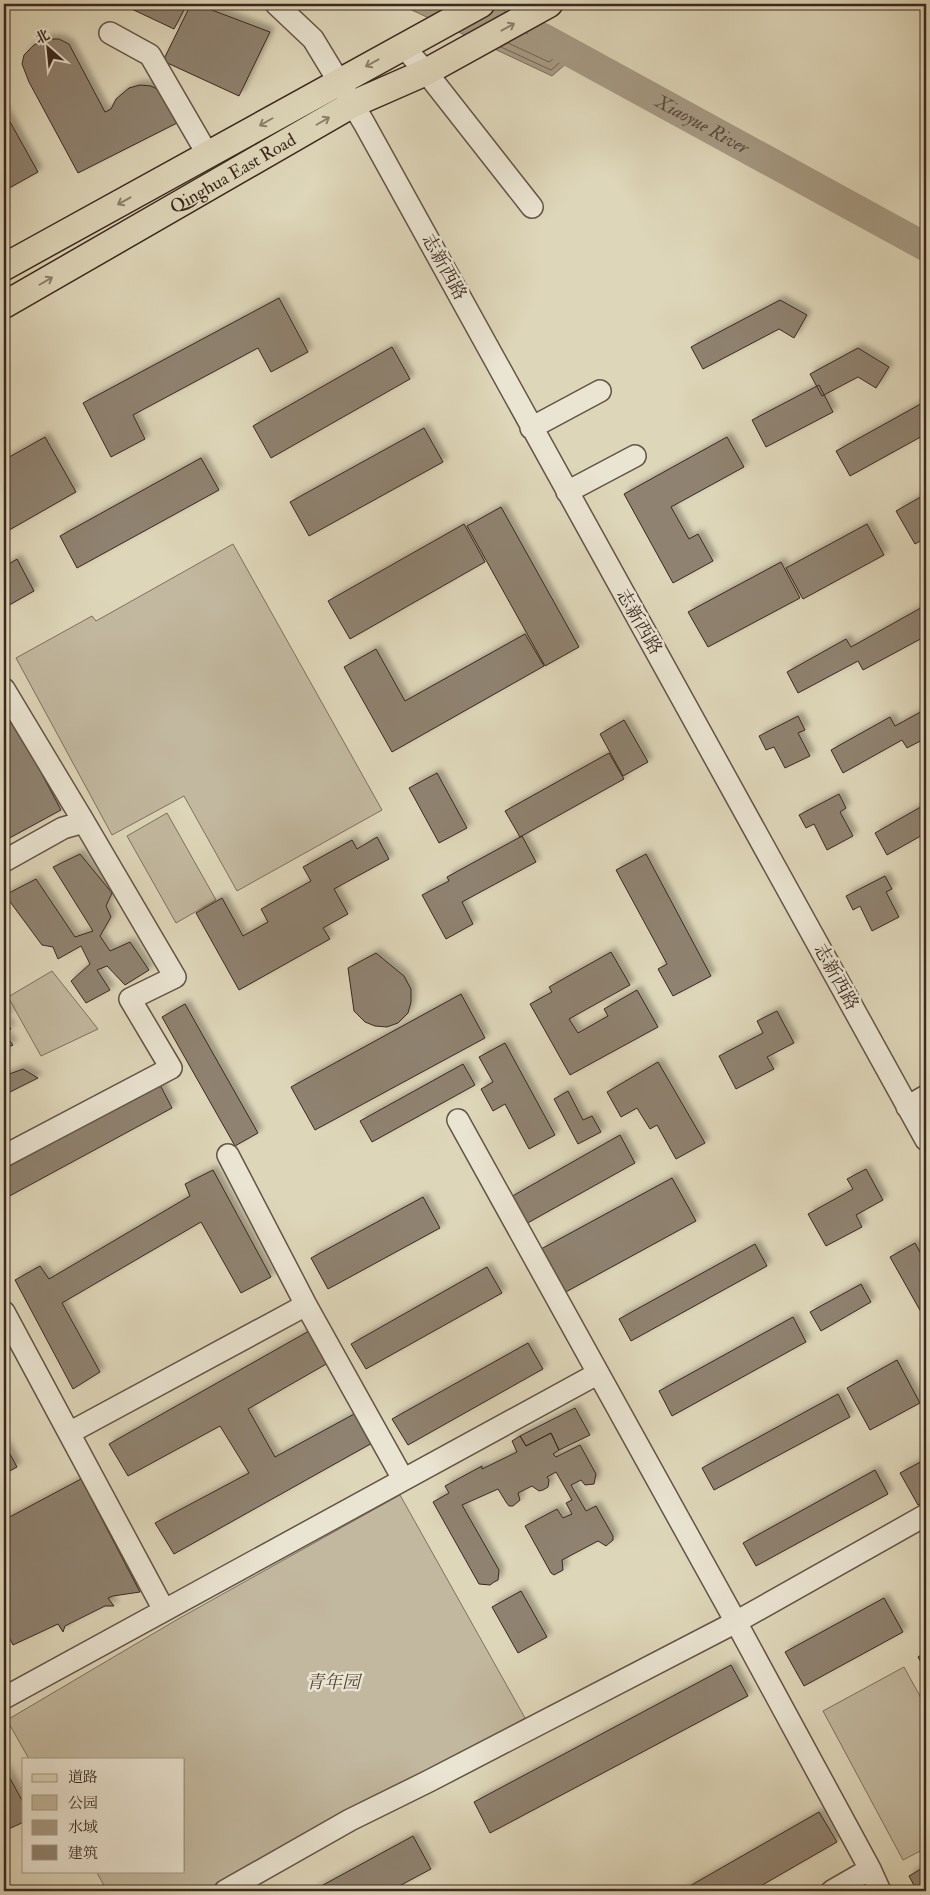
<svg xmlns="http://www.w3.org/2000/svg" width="930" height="1895" font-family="'IM FELL Double Pica','Noto Serif SC',serif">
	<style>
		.green { fill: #c2b89f; stroke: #7e705f }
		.water { fill: #a69b85; stroke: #7b6d5c }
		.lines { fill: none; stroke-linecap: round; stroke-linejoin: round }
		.shore { stroke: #706252; stroke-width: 1 }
		.river { stroke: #a69b85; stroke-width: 29 }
		.building { fill: #8f826f; stroke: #3a281f; filter: url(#shadow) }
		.minor-casing { stroke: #635446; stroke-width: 24 }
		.major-casing { stroke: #3a281f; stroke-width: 29 }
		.minor { stroke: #eae4d2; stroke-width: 21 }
		.major { stroke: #ded6b9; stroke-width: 26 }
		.oneway { stroke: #8c7f6c }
		.labels { text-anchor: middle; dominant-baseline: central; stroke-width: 5; stroke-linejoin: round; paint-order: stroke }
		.street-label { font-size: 18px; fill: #3a281f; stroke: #eae4d2 }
		.park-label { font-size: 18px; font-style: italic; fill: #554539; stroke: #eae4d2 }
		.water-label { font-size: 19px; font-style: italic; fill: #5a4a3e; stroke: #eae4d2 }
	</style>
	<defs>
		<filter id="shadow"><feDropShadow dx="4.5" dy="-4.5" stdDeviation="2.5" flood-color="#0004"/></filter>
	</defs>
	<rect width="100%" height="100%" fill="#ded6b9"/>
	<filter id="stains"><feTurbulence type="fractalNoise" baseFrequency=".004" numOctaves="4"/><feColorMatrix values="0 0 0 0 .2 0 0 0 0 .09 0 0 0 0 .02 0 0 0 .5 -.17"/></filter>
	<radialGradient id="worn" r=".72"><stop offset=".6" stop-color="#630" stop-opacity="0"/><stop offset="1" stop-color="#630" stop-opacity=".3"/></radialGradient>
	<path class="green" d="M 233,544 L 382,810 L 237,891 L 184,796 L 112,835 L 16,658 L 92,616 L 96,621 Z
		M 167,813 L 216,900 L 176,923 L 127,836 Z
		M 52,971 L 98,1029 L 41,1056 L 8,997 Z
		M 400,1495 L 525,1718 L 397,1797 L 225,1891 L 107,1891 L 96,1871 L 184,1871 L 184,1759 L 29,1759 L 7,1720 L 178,1619 Z
		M 904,1667 L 926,1707 L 926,1848 L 903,1860 L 823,1711 Z"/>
	<path class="water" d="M 399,4 L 491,4 L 583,49 L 552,76 Z"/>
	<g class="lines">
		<path class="shore" d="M 508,43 L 549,62 L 561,53 L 560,50 L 526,33
			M 501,47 L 551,70 L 572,52 L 571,49 L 532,30"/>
		<path class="river" id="s1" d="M 542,37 L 926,247"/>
	</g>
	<path class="building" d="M 121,4 L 187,4 L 174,29 Z
		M 191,4 L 196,4 L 270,32 L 239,96 L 163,61 Z
		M 47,39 L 59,39 L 69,44 L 105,112 L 111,109 L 116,99 L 129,88 L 140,85 L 151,86 L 165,93 L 181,121 L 78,173 L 29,82 L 22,64 L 24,55 L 34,45 Z
		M 4,111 L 38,172 L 4,191 Z
		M 279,298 L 308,352 L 271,372 L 258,348 L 133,415 L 145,439 L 111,457 L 83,403 Z
		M 780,300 L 807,315 L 794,338 L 779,329 L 703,369 L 691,347 Z
		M 392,347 L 410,379 L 271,458 L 253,426 Z
		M 858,348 L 889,367 L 876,388 L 858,377 L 822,396 L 810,374 Z
		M 819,385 L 833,412 L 766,447 L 752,420 Z
		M 926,401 L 926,434 L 850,476 L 836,451 Z
		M 424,428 L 443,462 L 309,536 L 290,502 Z
		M 45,437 L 76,492 L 4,533 L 4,460 Z
		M 727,437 L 744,467 L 671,507 L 689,539 L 698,534 L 713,561 L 673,583 L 624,494 Z
		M 201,458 L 219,490 L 77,568 L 60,536 Z
		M 926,494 L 926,538 L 915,544 L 896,511 Z
		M 501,507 L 579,647 L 545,666 L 467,526 Z
		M 464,524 L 485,562 L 350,639 L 328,601 Z
		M 867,524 L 884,555 L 803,599 L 786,568 Z
		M 17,559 L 34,591 L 4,608 L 4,567 Z
		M 781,562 L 800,598 L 708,647 L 688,612 Z
		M 926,605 L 926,636 L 863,670 L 858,661 L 798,693 L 787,672 L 846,639 L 851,647 Z
		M 525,634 L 544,666 L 392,752 L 344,667 L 376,649 L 405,701 Z
		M 4,703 L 61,810 L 4,841 Z
		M 926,709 L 926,738 L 907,748 L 902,740 L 843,773 L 831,750 L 890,717 L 895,726 Z
		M 798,716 L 805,730 L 798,733 L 810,756 L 785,768 L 774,747 L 766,750 L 759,736 Z
		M 624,720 L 648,762 L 623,776 L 600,734 Z
		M 609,753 L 624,779 L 520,837 L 505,811 Z
		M 437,773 L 467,828 L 439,843 L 409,788 Z
		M 839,794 L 846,808 L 840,812 L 853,836 L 827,850 L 814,824 L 806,828 L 799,815 Z
		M 926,804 L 926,833 L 887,855 L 875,833 Z
		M 522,836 L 536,862 L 462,902 L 473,924 L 446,939 L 422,895 L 449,881 L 447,877 Z
		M 377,837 L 389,859 L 334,889 L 348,914 L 323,928 L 330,939 L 239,990 L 196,913 L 222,898 L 243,936 L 268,922 L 261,909 L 311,881 L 303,867 L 352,840 L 357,849 Z
		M 80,854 L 112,893 L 106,906 L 111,917 L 100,936 L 110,951 L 130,942 L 149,970 L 125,985 L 107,966 L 97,970 L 110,990 L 86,1003 L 71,981 L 90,964 L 81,946 L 58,959 L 53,947 L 42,945 L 5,895 L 36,879 L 75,937 L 93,931 L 53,867 Z
		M 646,854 L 711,976 L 673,996 L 658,969 L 667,964 L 616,870 Z
		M 885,876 L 892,889 L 886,892 L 899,917 L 872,931 L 860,906 L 853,910 L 846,896 Z
		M 611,952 L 630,985 L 569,1019 L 578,1033 L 608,1016 L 604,1009 L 637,990 L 658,1027 L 570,1075 L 530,1004 L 552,992 L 549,987 Z
		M 376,953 L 404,976 L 411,989 L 411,1002 L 408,1013 L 398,1023 L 387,1027 L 375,1026 L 365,1022 L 354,1011 L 348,968 Z
		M 461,994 L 485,1038 L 315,1130 L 291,1087 Z
		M 185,1004 L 258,1133 L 235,1146 L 162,1017 Z
		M 4,1005 L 9,1014 L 4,1019 L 11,1029 L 4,1032 Z
		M 777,1011 L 794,1043 L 767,1057 L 774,1069 L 736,1089 L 719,1056 L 763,1033 L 757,1021 Z
		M 4,1033 L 13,1045 L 4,1049 L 4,1057 Z
		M 505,1043 L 555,1135 L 529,1149 L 505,1104 L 493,1111 L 481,1089 L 493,1082 L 479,1057 Z
		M 658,1062 L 705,1143 L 676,1159 L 657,1125 L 650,1129 L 637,1108 L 621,1117 L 607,1092 Z
		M 463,1064 L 475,1085 L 372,1142 L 360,1121 Z
		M 23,1069 L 38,1078 L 4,1095 L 4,1074 L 4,1076 Z
		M 159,1083 L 172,1108 L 4,1199 L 4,1169 Z
		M 568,1091 L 583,1120 L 592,1116 L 601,1132 L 578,1144 L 554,1099 Z
		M 620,1135 L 635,1163 L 524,1225 L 509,1198 Z
		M 866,1169 L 883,1200 L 856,1215 L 862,1227 L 826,1246 L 808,1214 L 853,1189 L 847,1179 Z
		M 213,1170 L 271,1277 L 241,1293 L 201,1222 L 62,1303 L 100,1372 L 73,1389 L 15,1280 L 40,1266 L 49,1279 L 190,1196 L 185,1184 Z
		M 672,1178 L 696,1221 L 564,1293 L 541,1249 Z
		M 423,1197 L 440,1228 L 328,1289 L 311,1258 Z
		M 915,1243 L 926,1263 L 926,1321 L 890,1257 Z
		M 755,1244 L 767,1266 L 631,1341 L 619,1319 Z
		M 487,1267 L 502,1293 L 366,1369 L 351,1344 Z
		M 861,1284 L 871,1302 L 821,1331 L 810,1312 Z
		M 793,1317 L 806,1342 L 672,1416 L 659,1391 Z
		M 309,1331 L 328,1363 L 248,1409 L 275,1457 L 356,1413 L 374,1442 L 174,1554 L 155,1523 L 249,1473 L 220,1426 L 128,1476 L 109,1444 Z
		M 528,1343 L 543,1369 L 408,1445 L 392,1419 Z
		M 897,1360 L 920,1403 L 870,1430 L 847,1388 Z
		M 838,1394 L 850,1417 L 714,1490 L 702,1468 Z
		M 575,1408 L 590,1435 L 559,1450 L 551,1433 L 526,1446 L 520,1436 Z
		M 551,1433 L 559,1450 L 553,1454 L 556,1457 L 580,1445 L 596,1474 L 594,1484 L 585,1485 L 581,1480 L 571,1485 L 586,1511 L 596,1506 L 613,1536 L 613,1540 L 606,1546 L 598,1541 L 562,1560 L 563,1570 L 554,1575 L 551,1573 L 525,1526 L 557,1509 L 563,1518 L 572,1514 L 566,1503 L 572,1500 L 556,1472 L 547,1477 L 549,1480 L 548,1487 L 543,1490 L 539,1491 L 532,1486 L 518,1493 L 520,1500 L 513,1506 L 509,1506 L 506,1502 L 498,1489 L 462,1505 L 499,1570 L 498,1580 L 494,1582 L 490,1585 L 479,1584 L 433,1502 L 449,1493 L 445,1486 L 482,1466 L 482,1469 L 517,1452 L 512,1441 L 520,1436 L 526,1446 Z
		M 4,1443 L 17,1467 L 4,1474 Z
		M 926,1459 L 926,1501 L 918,1505 L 900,1473 Z
		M 875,1470 L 888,1494 L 756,1566 L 743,1543 Z
		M 81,1479 L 140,1592 L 113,1596 L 108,1598 L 114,1606 L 105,1606 L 65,1626 L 63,1632 L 58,1624 L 13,1645 L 4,1627 L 4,1520 Z
		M 521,1591 L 547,1637 L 518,1653 L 492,1607 Z
		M 884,1598 L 903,1632 L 804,1686 L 785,1652 Z
		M 926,1652 L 926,1671 L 918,1657 Z
		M 731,1665 L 748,1696 L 490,1833 L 474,1802 Z
		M 5,1769 L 24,1804 L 24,1822 L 4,1831 Z
		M 819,1812 L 837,1842 L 752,1891 L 681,1891 Z
		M 413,1836 L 431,1869 L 390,1891 L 312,1891 Z
		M 926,1866 L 926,1891 L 917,1891 L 909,1876 Z"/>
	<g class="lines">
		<g class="minor-casing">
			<path id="minor" d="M 276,4 L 313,39 L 364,123 L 926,1140
				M 110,33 L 150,55 L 208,155
				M 403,46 L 426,72 L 532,207
				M 531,428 L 600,391
				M 567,492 L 635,456
				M 4,689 L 84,822
				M 4,861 L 63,828 L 84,822 L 175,977 L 130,999 L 171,1068 L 4,1156
				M 907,1107 L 926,1096
				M 458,1120 L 736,1622 L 870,1869 L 832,1891
				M 228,1155 L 306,1305 L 403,1479
				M 4,1312 L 164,1610
				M 69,1433 L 306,1305
				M 4,1698 L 597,1374
				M 870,1869 L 880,1891
				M 225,1891 L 350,1820 L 429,1781 L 736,1622 L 926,1515"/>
		</g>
		<g class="major-casing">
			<g id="major">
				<path d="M 4,267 L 481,4"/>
				<path id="s2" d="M 4,305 L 353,104 L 426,72 L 549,4"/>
			</g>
		</g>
		<use href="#minor" class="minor"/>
		<use href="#major" class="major"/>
	</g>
	<defs><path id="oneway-shaft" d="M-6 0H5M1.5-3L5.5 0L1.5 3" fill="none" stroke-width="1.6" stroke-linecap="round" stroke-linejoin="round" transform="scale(1.25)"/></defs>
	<g class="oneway">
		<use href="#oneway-shaft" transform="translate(508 27) rotate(-29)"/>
		<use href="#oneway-shaft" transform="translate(372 63) rotate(151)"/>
		<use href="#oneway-shaft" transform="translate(323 121) rotate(-30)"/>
		<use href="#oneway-shaft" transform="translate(266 122) rotate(150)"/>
		<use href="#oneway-shaft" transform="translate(124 201) rotate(151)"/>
		<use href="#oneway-shaft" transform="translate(46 281) rotate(-30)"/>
	</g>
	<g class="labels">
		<g class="street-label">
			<text stroke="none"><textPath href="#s2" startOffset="264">Qinghua East Road</textPath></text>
			<text transform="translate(444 267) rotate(61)">志新西路</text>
			<text transform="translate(639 622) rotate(60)">志新西路</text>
			<text transform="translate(836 977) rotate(61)">志新西路</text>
		</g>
		<g class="park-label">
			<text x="333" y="1682">青年园</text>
		</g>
		<g class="water-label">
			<text stroke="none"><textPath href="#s1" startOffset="182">Xiaoyue River</textPath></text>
		</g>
	</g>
	<rect width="930" height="1895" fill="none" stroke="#ded6b9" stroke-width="20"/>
	<rect x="5" y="5" width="920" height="1885" fill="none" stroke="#3a281f" stroke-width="2.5"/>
	<rect x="10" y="10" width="910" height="1875" fill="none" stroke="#3a281f"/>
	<rect x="22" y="1758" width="162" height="115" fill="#eae4d2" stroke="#a4998a"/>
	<rect x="32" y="1774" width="25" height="8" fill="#ded6b9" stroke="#a4998a"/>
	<text x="68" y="1782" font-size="15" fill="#3a281f">道路</text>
	<rect x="32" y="1795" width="25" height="15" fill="#c2b89f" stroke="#a4998a"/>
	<text x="68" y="1808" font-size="15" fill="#3a281f">公园</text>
	<rect x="32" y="1820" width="25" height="15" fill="#a69b85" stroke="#a4998a"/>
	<text x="68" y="1832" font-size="15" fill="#3a281f">水域</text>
	<rect x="32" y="1845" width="25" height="15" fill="#8f826f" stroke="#a4998a"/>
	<text x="68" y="1858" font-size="15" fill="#3a281f">建筑</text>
	<g transform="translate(48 48) rotate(333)" stroke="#eae4d2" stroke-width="4" paint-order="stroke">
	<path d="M0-4L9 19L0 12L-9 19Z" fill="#3a281f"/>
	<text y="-8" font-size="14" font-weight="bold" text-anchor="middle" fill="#3a281f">北</text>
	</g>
	<rect width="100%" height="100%" filter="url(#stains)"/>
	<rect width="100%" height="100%" fill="url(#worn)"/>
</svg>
